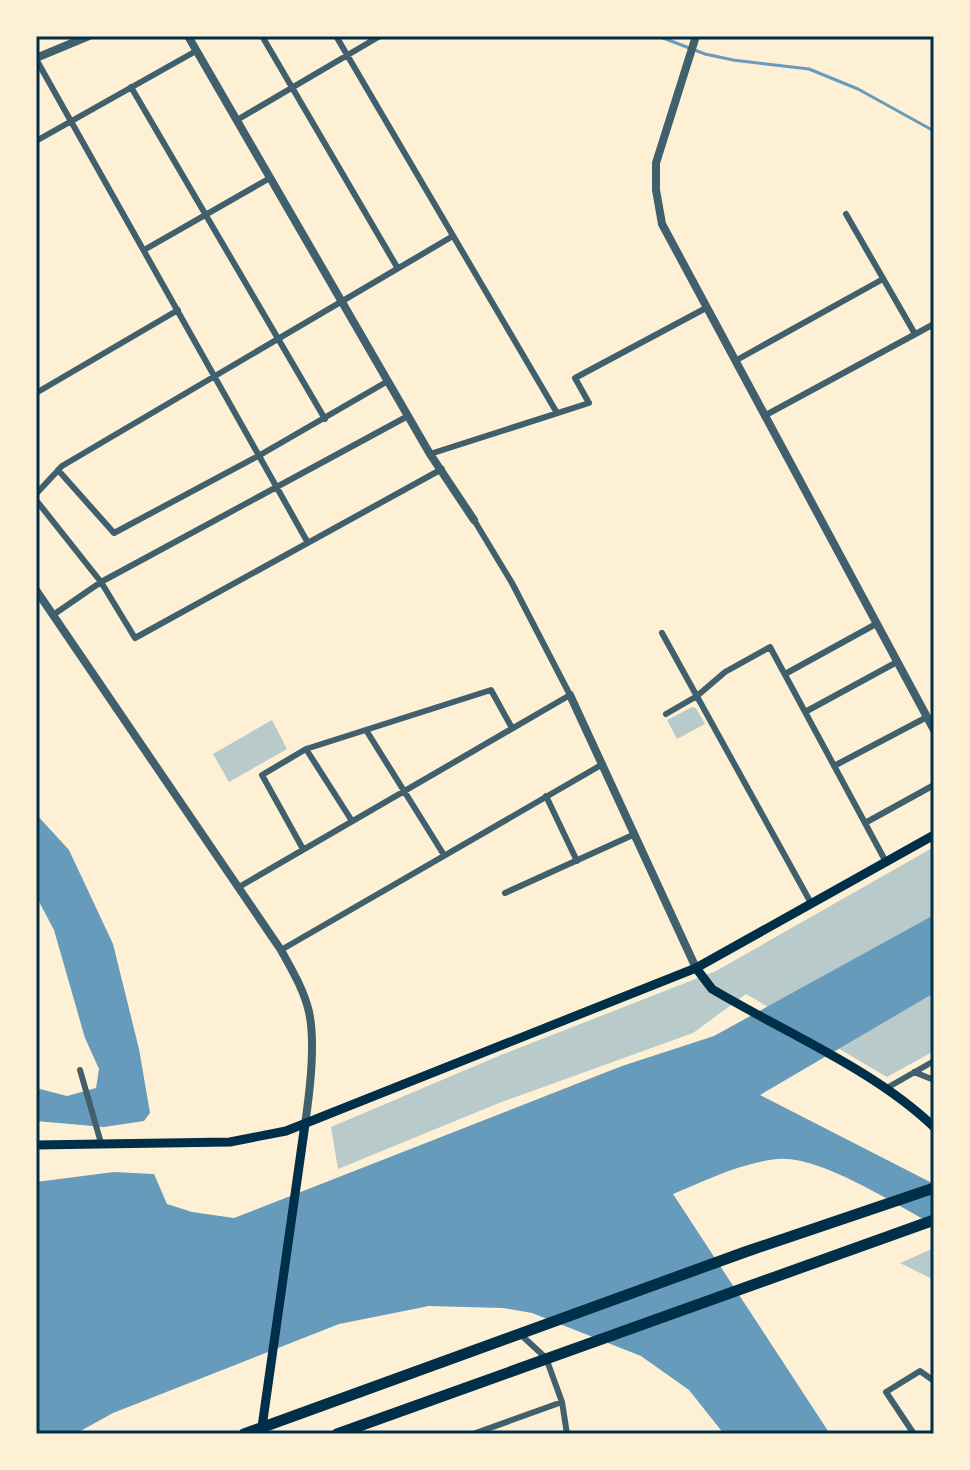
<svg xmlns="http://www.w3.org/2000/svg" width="970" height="1470" font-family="Barlow,sans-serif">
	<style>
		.green { fill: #b9caca }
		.water { fill: #669bbc }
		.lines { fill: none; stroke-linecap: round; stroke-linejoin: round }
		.stream { stroke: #669bbc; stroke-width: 3 }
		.minor { stroke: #3f606c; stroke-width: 6 }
		.tertiary { stroke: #3f606c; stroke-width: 8 }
		.secondary { stroke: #003049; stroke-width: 9 }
		.trunk { stroke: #003049; stroke-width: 11 }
		.neatline { fill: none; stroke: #003049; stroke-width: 3 }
	</style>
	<rect width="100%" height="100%" fill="#fdf0d5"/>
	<path class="green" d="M 692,707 L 696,708 L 705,724 L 677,739 L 667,720 Z
		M 272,720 L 287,749 L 229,782 L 213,754 Z
		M 934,847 L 934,1051 L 887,1077 L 746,994 L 693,1033 L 499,1103 L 338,1169 L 331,1127 L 501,1055 L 716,971 Z
		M 934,1248 L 934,1280 L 900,1263 Z"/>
	<path class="water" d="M 36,814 L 69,850 L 113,944 L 139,1049 L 150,1113 L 144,1121 L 104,1127 L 36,1121 L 36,1088 L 67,1096 L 96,1088 L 99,1069 L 85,1038 L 54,930 L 36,896 Z
		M 934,915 L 934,993 L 760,1095 L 934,1184 L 934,1225 C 897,1205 818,1154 777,1159 C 740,1163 707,1180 673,1194 L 830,1434 L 724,1434 L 689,1390 L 641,1356 L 532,1313 L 503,1308 L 429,1306 L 339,1324 L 113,1413 L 75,1434 L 36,1434 L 36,1182 L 114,1172 L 154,1174 L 167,1204 L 192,1212 L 234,1218 L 622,1066 L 714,1036 Z"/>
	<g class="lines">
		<path class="stream" d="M 658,36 L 705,54 L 733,60 L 809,69 L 858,89 L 934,131"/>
		<path class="minor" d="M 262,36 L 397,267
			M 336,36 L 557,413
			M 36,59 L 308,543
			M 131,87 L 325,419
			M 237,120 L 380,36
			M 36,141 L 196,51
			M 846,214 L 915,334
			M 144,250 L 270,178
			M 735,361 L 883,279
			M 36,393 L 178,310
			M 764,416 L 934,324
			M 430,454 L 589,403 L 575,378 L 706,308
			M 58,470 L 114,533 L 260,455 L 388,381
			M 36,494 L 62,466 L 453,236
			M 36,500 L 101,582 L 135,638 L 442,469
			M 53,615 L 101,582 L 408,416
			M 662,633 L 811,903
			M 785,674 L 876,624
			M 805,712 L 897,662
			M 666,714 L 697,696 L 725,672 L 770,647 L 886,862
			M 366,730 L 444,855
			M 306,749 L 352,821
			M 834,766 L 927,717
			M 546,796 L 577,861
			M 865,823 L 934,785
			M 303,849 L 262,775 L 306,749 L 491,690 L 512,728
			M 239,887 L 570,695 L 512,583 L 474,520
			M 505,893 L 635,834
			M 281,950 L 603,764
			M 80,1070 L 101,1143
			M 914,1072 L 934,1080
			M 885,1089 L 934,1061
			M 520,1334 L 546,1358 L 562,1402 L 567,1434
			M 473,1434 L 562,1402
			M 914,1434 L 886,1392 L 920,1371 L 934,1381"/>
		<path class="tertiary" d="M 188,36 L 430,454 L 474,520
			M 696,36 L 656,163 L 656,190 L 662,224 L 934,730
			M 36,58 L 89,36
			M 36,590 L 281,950 C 292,970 304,990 309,1012 C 316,1044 310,1091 305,1124
			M 570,695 L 696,968"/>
		<path class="secondary" d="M 696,968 L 712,989 C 784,1032 875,1070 934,1127
			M 36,1145 L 230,1142 L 286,1131 L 696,968 L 934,835
			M 261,1434 L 305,1124"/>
		<path class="trunk" d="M 244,1434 L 745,1252 L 934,1188
			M 337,1434 L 934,1220"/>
	</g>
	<rect width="970" height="1470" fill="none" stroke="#fdf0d5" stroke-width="76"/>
	<rect x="38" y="38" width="894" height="1394" class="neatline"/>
</svg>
